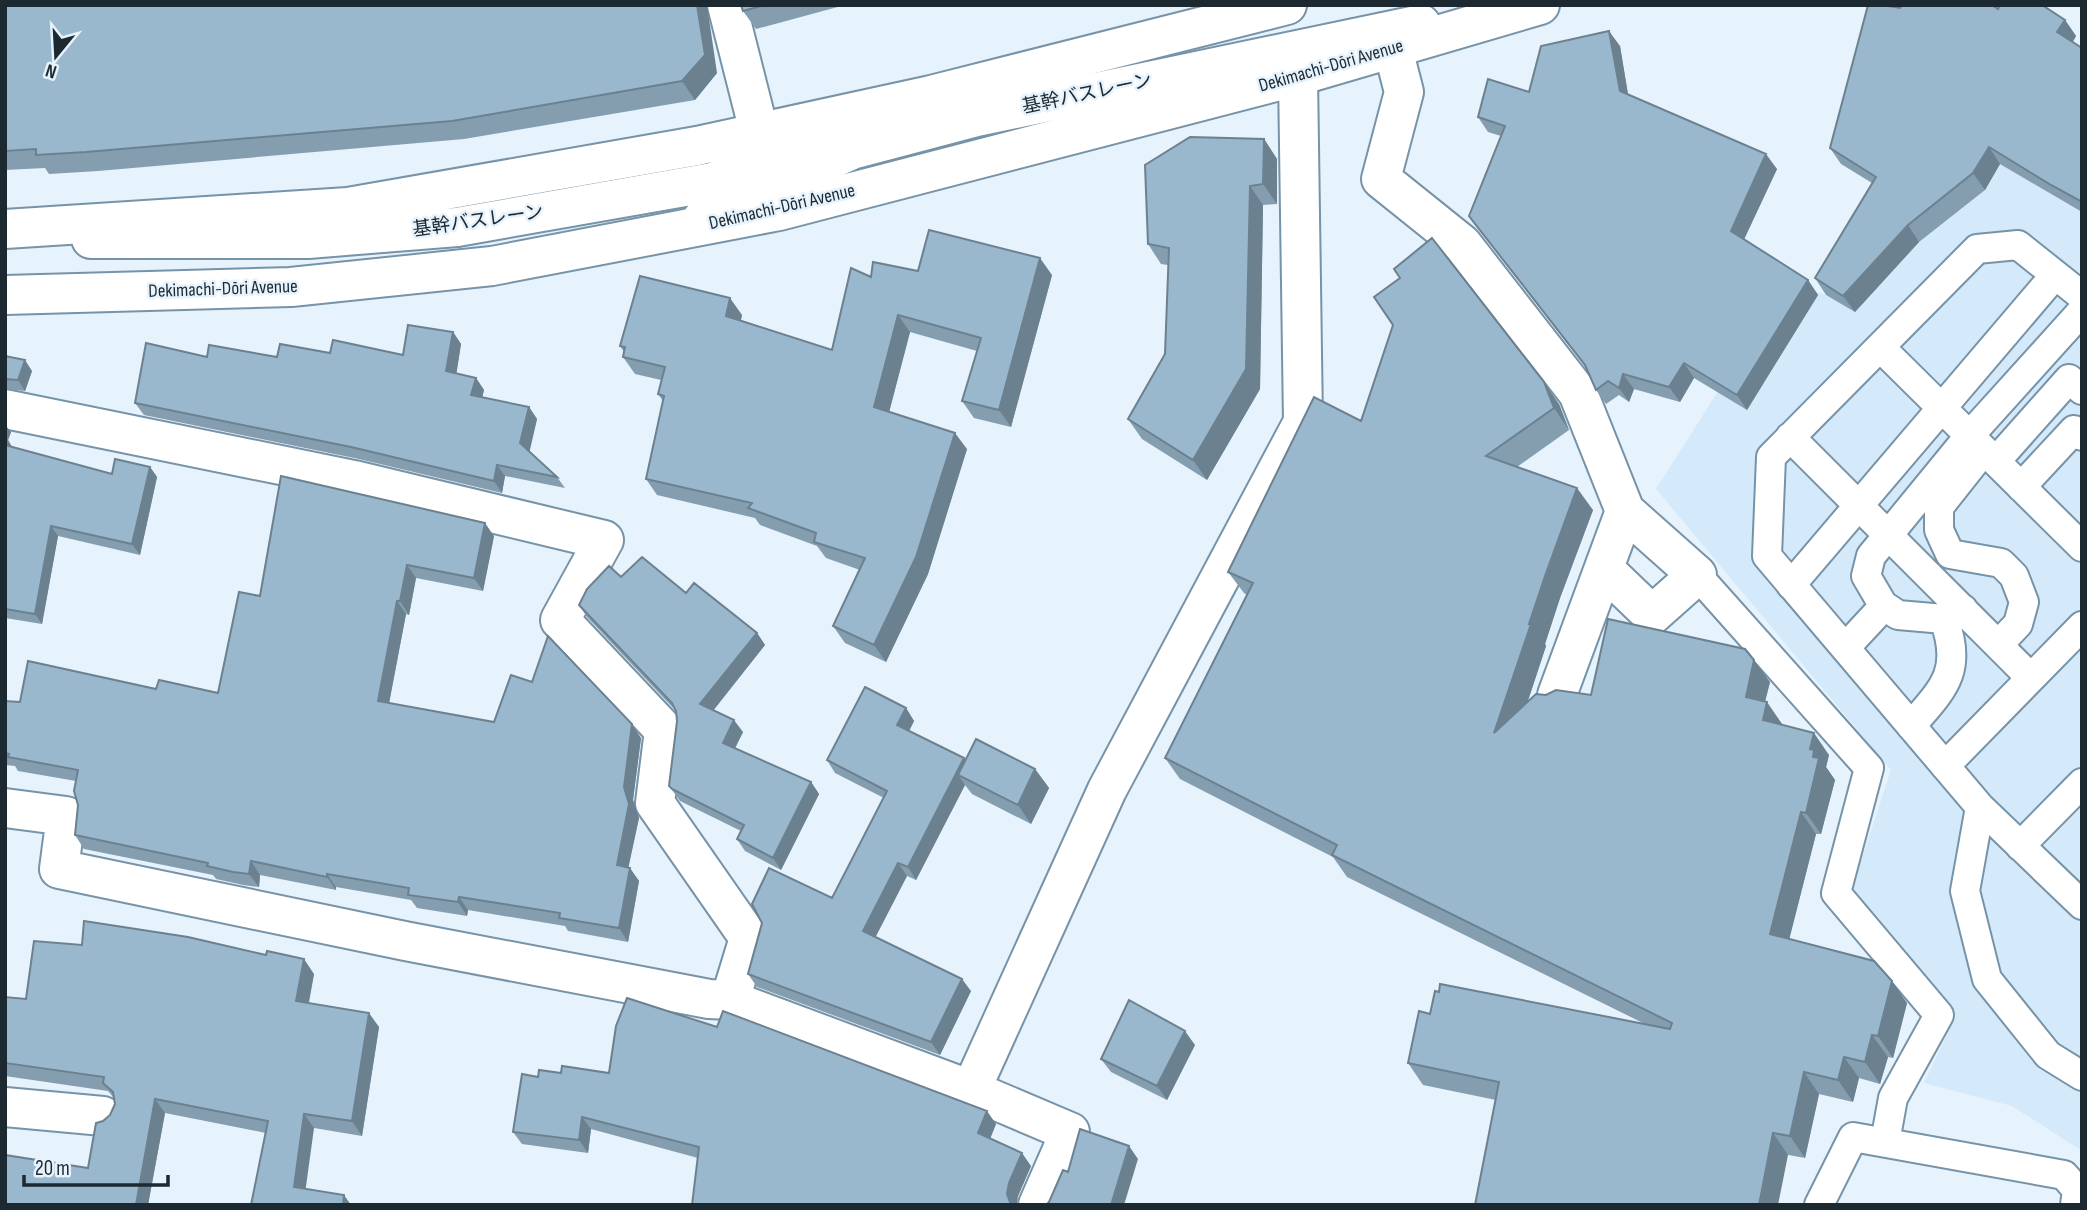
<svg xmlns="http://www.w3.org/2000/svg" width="2087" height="1210" font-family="'Sofia Sans Condensed','Noto Sans JP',sans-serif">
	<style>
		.built { fill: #d4eafb }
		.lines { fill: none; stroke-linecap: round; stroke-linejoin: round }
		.lane-casing { stroke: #7693a8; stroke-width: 32 }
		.street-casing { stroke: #7693a8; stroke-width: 42 }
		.secondary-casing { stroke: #7693a8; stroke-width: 42 }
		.lane { stroke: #fff; stroke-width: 28 }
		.street { stroke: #fff; stroke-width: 38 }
		.secondary { stroke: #fff; stroke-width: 38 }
		.wall { fill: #849eb0 }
		.shaded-wall { fill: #6c8190 }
		.building { fill: #9ab8cd; stroke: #6c8190; stroke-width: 2 }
		.labels { text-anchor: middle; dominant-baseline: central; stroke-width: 5; stroke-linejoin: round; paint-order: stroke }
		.street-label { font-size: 19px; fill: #1d2931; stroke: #e6f2fc }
	</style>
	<rect width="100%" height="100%" fill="#e6f2fc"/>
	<path class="built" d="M 2082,59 L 2082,1151 L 2012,1106 L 1924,1083 L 1956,1015 L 1848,900 L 1891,770 L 1656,489 L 1788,281 L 1833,298 Z"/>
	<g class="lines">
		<g class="lane-casing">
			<path id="lane" d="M 2082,296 L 2018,245 L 1977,249 L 1771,457 L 1767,556 L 1980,807 L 1965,891 L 1987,979 L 2048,1055 L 2082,1076
				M 1880,347 L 2082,547
				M 1790,437 L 2031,678
				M 1984,450 L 1939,507 L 1939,530 L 1950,554 L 2001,563 L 2014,576 L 2024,602 L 2018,624 L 1998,645
				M 1996,461 L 2069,379 L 2082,390
				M 2021,487 L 2074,430 L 2082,436
				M 1697,575 L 1869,768 L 1836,893 L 1939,1015 L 1893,1098 L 1885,1142
				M 1791,585 L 2055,275
				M 1963,609 L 1944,619 L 1898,615 L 1883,605 L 1866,576 L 1871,556 L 1970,435 L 2082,311
				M 1845,648 L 1884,606
				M 1911,726 C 1944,688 1963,671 1944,619
				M 1945,766 L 2082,626
				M 1980,807 L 2082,905
				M 2020,846 L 2082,783
				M 1819,1205 L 1853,1137 L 2064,1175 L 2077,1190 L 2075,1205"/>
		</g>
		<g class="street-casing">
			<path id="street" d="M 727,5 L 767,163
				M 1393,49 L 1404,92 L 1381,179 L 1462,244 L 1578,393 L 1625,511 L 1557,695
				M 702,219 L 852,150 L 977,117 L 1421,24
				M 91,239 L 308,239 L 457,227 L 713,182 L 872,119
				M 5,409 L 354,480 L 604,540 L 560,620 L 664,730 L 655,803 L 749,938 L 730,1000
				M 1604,569 L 1652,615 L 1697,575 L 1625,511
				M 5,808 L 66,816 L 59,869 L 405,941 L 709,999 L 730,1000 L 971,1090
				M 5,1107 L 103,1116
				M 1038,1205 L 1070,1132 L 971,1090 L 1107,790 L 1303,422 L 1298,76"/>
		</g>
		<g class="secondary-casing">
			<path id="secondary" d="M 5,229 L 348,207 L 697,146 L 931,95 L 1287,5
				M 5,295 L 291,287 L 492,266 L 779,211 L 1298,76 L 1540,5"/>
		</g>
		<use href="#lane" class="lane"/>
		<use href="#street" class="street"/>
		<use href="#secondary" class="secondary"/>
	</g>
	<path class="wall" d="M 5,5 L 717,73 L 695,100 L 464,139 L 98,171 L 49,174 L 45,168 L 5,170 Z
		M 741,5 L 845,5 L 756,29 L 743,11 Z
		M 1900,8 L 1998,9 L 2065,20 L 2076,36 L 2073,42 L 2082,48 L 2082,212 L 2000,164 L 1985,190 L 1919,242 L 1855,312 L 1826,295 L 1815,278 L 1872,183 L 1841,164 L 1830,148 Z
		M 1620,46 L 1628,95 L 1777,169 L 1744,239 L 1808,280 L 1818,295 L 1747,410 L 1694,378 L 1680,402 L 1634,389 L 1629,402 L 1619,395 L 1606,404 L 1596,390 L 1586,368 L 1469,216 L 1501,136 L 1488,132 L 1478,117 Z
		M 1264,139 L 1277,159 L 1277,204 L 1263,205 L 1260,389 L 1207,480 L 1142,439 L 1128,419 L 1165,354 L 1168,265 L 1161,264 L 1148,244 Z
		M 918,271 L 1052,275 L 1011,427 L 974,418 L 962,401 L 977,351 L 910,332 L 889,412 L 967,449 L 928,574 L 886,662 L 845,643 L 833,626 L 860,570 L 826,558 L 817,546 L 760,525 L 755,518 L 657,495 L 646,479 L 663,401 L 658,394 L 661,380 L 635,374 L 623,357 L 624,352 L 620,346 L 742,315 L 741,320 L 832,350 L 871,277 Z
		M 1400,278 L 1559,404 L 1569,430 L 1517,467 L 1593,510 L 1560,598 L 1545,644 L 1546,646 L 1528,701 L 1770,682 L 1765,701 L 1782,724 L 1782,725 L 1829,755 L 1826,767 L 1835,780 L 1821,834 L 1816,834 L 1789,939 L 1907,1003 L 1893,1058 L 1888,1057 L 1880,1084 L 1859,1078 L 1853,1102 L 1819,1094 L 1805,1158 L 1496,1100 L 1423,1085 L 1408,1063 L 1430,1014 L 1645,1024 L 1347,877 L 1333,857 L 1180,779 L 1165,758 L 1247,595 L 1244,593 L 1228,572 L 1361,421 L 1393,325 Z
		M 453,332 L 461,344 L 456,374 L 476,378 L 484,390 L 482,397 L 529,407 L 537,419 L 529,451 L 557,477 L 565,488 L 505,476 L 502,493 L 359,459 L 144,415 L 135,403 L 207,357 L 277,357 L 330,353 L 403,355 Z
		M 5,356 L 32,371 L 25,391 L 5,389 Z
		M 5,425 L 11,432 L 8,440 L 12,447 L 112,474 L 150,467 L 157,477 L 140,555 L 58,536 L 42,624 L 5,618 Z
		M 494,536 L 483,591 L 416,578 L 409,615 L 406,614 L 389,703 L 494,722 L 641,738 L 633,800 L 639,818 L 628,867 L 639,881 L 628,942 L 568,931 L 565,926 L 468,910 L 467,916 L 417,908 L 411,900 L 336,887 L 336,890 L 260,875 L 259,887 L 243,885 L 216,879 L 213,875 L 84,849 L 75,835 L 78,805 L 76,781 L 18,771 L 15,766 L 5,765 L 5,701 L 20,702 L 156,689 L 218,693 L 260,596 Z
		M 621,577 L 686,593 L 757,633 L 765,645 L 713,710 L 743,732 L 735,749 L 811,782 L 819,794 L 781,870 L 745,851 L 737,839 L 741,831 L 680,801 L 669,786 L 677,721 L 676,711 L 587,617 L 579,605 Z
		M 906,708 L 914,721 L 909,731 L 964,758 L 966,760 L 1035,769 L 1049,788 L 1031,824 L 972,794 L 965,785 L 916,880 L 907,876 L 875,937 L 971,991 L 940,1055 L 757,987 L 748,974 L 832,898 L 884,798 L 835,773 L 827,760 Z
		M 314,974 L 309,1003 L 379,1027 L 362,1136 L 314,1128 L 251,1205 L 266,1133 L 165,1113 L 148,1205 L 5,1205 L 88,1168 L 103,1121 L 110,1115 L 115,1104 L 114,1098 L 108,1091 L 5,1076 L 5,997 L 26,999 Z
		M 1195,1045 L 1167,1100 L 1111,1072 L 1101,1059 Z
		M 538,1077 L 996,1124 L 990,1139 L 1031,1166 L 1018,1196 L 698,1158 L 591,1129 L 588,1153 L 522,1144 L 513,1132 Z"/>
	<path class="shaded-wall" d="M 697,5 L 707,5 L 717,73 L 695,100 L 682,81 Z
		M 2065,20 L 2076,36 L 2068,49 L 2057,32 Z
		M 1609,31 L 1620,46 L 1630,106 L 1620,91 Z
		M 1264,139 L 1277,159 L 1277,204 L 1263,184 Z
		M 1989,147 L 2000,164 L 1985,190 L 1973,173 Z
		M 1766,154 L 1777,169 L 1741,246 L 1731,231 Z
		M 1250,186 L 1263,205 L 1260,389 L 1207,480 L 1193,460 Z
		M 1908,225 L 1919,242 L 1855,312 L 1843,296 Z
		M 1040,258 L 1052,275 L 1011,427 L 999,410 Z
		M 1808,280 L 1818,295 L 1747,410 L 1737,395 Z
		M 730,298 L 742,315 L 738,332 L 726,316 Z
		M 898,315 L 910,332 L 886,424 L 874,407 Z
		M 453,332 L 461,344 L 455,383 L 446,371 Z
		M 25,360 L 32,371 L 25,391 L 18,380 Z
		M 1684,363 L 1694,378 L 1680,402 L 1669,387 Z
		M 1623,374 L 1634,389 L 1629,402 L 1619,388 Z
		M 476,378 L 484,390 L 480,407 L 471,395 Z
		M 1544,382 L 1559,404 L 1569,430 L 1554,408 Z
		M 529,407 L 537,419 L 529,454 L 520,443 Z
		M 5,425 L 11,432 L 8,440 L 12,447 L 5,447 Z
		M 955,433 L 967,449 L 928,574 L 886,662 L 874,645 Z
		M 497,465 L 505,476 L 502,493 L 494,481 Z
		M 150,467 L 157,477 L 140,555 L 132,544 Z
		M 1577,488 L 1593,510 L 1560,598 L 1545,644 L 1546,646 L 1510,755 L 1494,733 L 1545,576 Z
		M 485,523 L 494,536 L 483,591 L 474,578 Z
		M 51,526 L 58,536 L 42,624 L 35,614 Z
		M 407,565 L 416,578 L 409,615 L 400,601 Z
		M 397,601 L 406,614 L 387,714 L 378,701 Z
		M 757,633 L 765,645 L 709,716 L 700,704 Z
		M 1754,660 L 1770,682 L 1761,718 L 1746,697 Z
		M 1767,702 L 1782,724 L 1778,742 L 1763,720 Z
		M 906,708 L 914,721 L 906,737 L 897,725 Z
		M 734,720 L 743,732 L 731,755 L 723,743 Z
		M 632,724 L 641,738 L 633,800 L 639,818 L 626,879 L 617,865 L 624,787 Z
		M 1814,733 L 1829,755 L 1826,767 L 1835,780 L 1821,834 L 1806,813 L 1810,749 Z
		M 964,758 L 973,770 L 958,775 L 965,785 L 916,880 L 908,867 Z
		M 1035,769 L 1049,788 L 1031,824 L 1018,805 Z
		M 811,782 L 819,794 L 781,870 L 773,858 Z
		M 1801,812 L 1816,834 L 1785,956 L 1770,934 Z
		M 251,861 L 260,875 L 259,887 L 249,874 Z
		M 898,863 L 907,876 L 872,944 L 863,931 Z
		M 630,868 L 639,881 L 628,942 L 619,928 Z
		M 327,874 L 336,887 L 336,890 L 327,877 Z
		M 459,897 L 468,910 L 467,916 L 458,902 Z
		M 304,959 L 314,974 L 306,1015 L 296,1001 Z
		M 962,979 L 971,991 L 940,1055 L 931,1042 Z
		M 1892,981 L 1907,1003 L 1893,1058 L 1878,1036 Z
		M 369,1013 L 379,1027 L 362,1136 L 352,1121 Z
		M 1185,1031 L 1195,1045 L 1167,1100 L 1157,1086 Z
		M 1872,1035 L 1888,1057 L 1880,1084 L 1865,1062 Z
		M 1844,1057 L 1859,1078 L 1853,1102 L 1838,1080 Z
		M 1804,1072 L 1819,1094 L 1805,1158 L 1790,1136 Z
		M 155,1099 L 165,1113 L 148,1205 L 136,1205 Z
		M 987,1111 L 996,1124 L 987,1146 L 978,1133 Z
		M 304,1114 L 314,1128 L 304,1201 L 294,1187 Z
		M 582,1117 L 591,1129 L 588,1153 L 579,1140 Z
		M 1773,1133 L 1788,1155 L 1778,1205 L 1759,1205 Z
		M 1129,1146 L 1138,1159 L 1124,1205 L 1111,1205 Z
		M 1022,1153 L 1031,1166 L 1018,1196 L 1017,1205 L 1011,1205 L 1007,1194 L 1009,1183 Z
		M 344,1195 L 351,1205 L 343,1205 Z"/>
	<path class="building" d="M 5,5 L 697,5 L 705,55 L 682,81 L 452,121 L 86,152 L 36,155 L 36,149 L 5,151 Z
		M 741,5 L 765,5 L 743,11 Z
		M 1868,5 L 1882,5 L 1900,8 L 1902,5 L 1992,5 L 1998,9 L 2000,5 L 2042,5 L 2065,20 L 2057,32 L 2082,48 L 2082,202 L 2051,185 L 1989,147 L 1973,173 L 1908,225 L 1843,296 L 1815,278 L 1876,177 L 1830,148 Z
		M 1609,31 L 1620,91 L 1766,154 L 1731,231 L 1808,280 L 1737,395 L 1684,363 L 1669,387 L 1623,374 L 1619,388 L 1608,381 L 1596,390 L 1585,365 L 1469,216 L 1505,126 L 1478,117 L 1488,79 L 1529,92 L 1541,46 Z
		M 1190,137 L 1264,139 L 1263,184 L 1250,186 L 1246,369 L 1193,460 L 1128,419 L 1165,354 L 1169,248 L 1148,244 L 1145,165 Z
		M 929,230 L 1040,258 L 999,410 L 962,401 L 981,338 L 898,315 L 874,407 L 955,433 L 916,557 L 874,645 L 833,626 L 865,558 L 814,542 L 816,533 L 748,508 L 752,503 L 646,479 L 664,396 L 658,394 L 665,367 L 623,357 L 625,347 L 620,346 L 640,276 L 730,298 L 726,316 L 832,350 L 851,268 L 871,277 L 873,262 L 918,271 Z
		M 1432,238 L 1544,382 L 1554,408 L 1486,456 L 1577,488 L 1545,576 L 1529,624 L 1531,624 L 1494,733 L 1536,694 L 1546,695 L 1556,690 L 1591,695 L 1608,619 L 1745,649 L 1754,660 L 1746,697 L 1767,702 L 1763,720 L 1814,733 L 1810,749 L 1814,750 L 1813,757 L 1819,758 L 1806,813 L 1801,812 L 1770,934 L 1874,961 L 1892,981 L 1878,1036 L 1872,1035 L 1865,1062 L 1844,1057 L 1838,1080 L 1804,1072 L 1790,1136 L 1773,1133 L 1759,1205 L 1475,1205 L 1499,1082 L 1408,1063 L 1419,1011 L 1430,1014 L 1435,991 L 1439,992 L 1440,984 L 1670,1029 L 1672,1023 L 1332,855 L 1337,845 L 1165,758 L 1253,583 L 1228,572 L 1314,397 L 1361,421 L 1393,325 L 1374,297 L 1400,278 L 1394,269 Z
		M 408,325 L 453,332 L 446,371 L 476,378 L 471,395 L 529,407 L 520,443 L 557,477 L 497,465 L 494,481 L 351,447 L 135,403 L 146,343 L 207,357 L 209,345 L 277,357 L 280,344 L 330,353 L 333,340 L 403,355 Z
		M 5,356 L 25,360 L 18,380 L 5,379 Z
		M 5,445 L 112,474 L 115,459 L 150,467 L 132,544 L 51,526 L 35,614 L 5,609 Z
		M 281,476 L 485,523 L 474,578 L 407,565 L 400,601 L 397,601 L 378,701 L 494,722 L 511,675 L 532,682 L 548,636 L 632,724 L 624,787 L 629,804 L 617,865 L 630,868 L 619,928 L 559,918 L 560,913 L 459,897 L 458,902 L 408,895 L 409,888 L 327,874 L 327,877 L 251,861 L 249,874 L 233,872 L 207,866 L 208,863 L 75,835 L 78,805 L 74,791 L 78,770 L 8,757 L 9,754 L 5,753 L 5,701 L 20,702 L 28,661 L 156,689 L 159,680 L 218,693 L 239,592 L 260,596 Z
		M 642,557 L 686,593 L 694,583 L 757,633 L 700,704 L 734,720 L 723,743 L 811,782 L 773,858 L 737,839 L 744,825 L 672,789 L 669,786 L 677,721 L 676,711 L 672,703 L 579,605 L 587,589 L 609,566 L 621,577 Z
		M 865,687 L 906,708 L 897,725 L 964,758 L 908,867 L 898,863 L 863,931 L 962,979 L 931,1042 L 748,974 L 762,923 L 752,904 L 769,868 L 832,898 L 887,791 L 827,760 Z
		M 976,739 L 1035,769 L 1018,805 L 958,775 Z
		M 84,921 L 188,937 L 266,955 L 267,951 L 304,959 L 296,1001 L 369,1013 L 352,1121 L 304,1114 L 294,1187 L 344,1195 L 343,1205 L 251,1205 L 268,1121 L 155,1099 L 136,1205 L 5,1205 L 5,1155 L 88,1168 L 96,1123 L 103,1121 L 110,1115 L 115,1104 L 113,1092 L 103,1083 L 104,1077 L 5,1063 L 5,997 L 26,999 L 34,941 L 82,945 Z
		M 627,998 L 717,1027 L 723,1011 L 987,1111 L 978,1133 L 1022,1153 L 1009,1183 L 1007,1194 L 1011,1205 L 692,1205 L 699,1147 L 582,1117 L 579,1140 L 513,1132 L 522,1074 L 538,1077 L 539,1070 L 561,1073 L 562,1066 L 609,1073 L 616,1026 Z
		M 1129,1000 L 1185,1031 L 1157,1086 L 1101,1059 Z
		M 1080,1129 L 1129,1146 L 1111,1205 L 1046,1205 L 1049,1202 L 1063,1170 L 1068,1172 Z"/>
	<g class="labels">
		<g class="street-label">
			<text transform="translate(1331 66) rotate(-16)">Dekimachi-Dōri Avenue</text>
			<text transform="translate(1087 94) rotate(-12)">基幹バスレーン</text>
			<text transform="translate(782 207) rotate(-13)">Dekimachi-Dōri Avenue</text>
			<text transform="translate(478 221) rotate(-8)">基幹バスレーン</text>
			<text transform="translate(223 289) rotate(-2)">Dekimachi-Dōri Avenue</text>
		</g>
	</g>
	<rect width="2087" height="1210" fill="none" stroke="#1d2931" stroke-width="14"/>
	<g transform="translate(56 56) rotate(198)" stroke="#e6f2fc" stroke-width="5" paint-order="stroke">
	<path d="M0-5L12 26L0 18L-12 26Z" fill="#1d2931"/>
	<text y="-10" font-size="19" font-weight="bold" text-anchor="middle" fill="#1d2931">N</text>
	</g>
	<path d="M24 1175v10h144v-10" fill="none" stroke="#1d2931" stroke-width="3.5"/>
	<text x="35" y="1175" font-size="21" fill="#1d2931" stroke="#e6f2fc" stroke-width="5" paint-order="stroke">20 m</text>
</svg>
